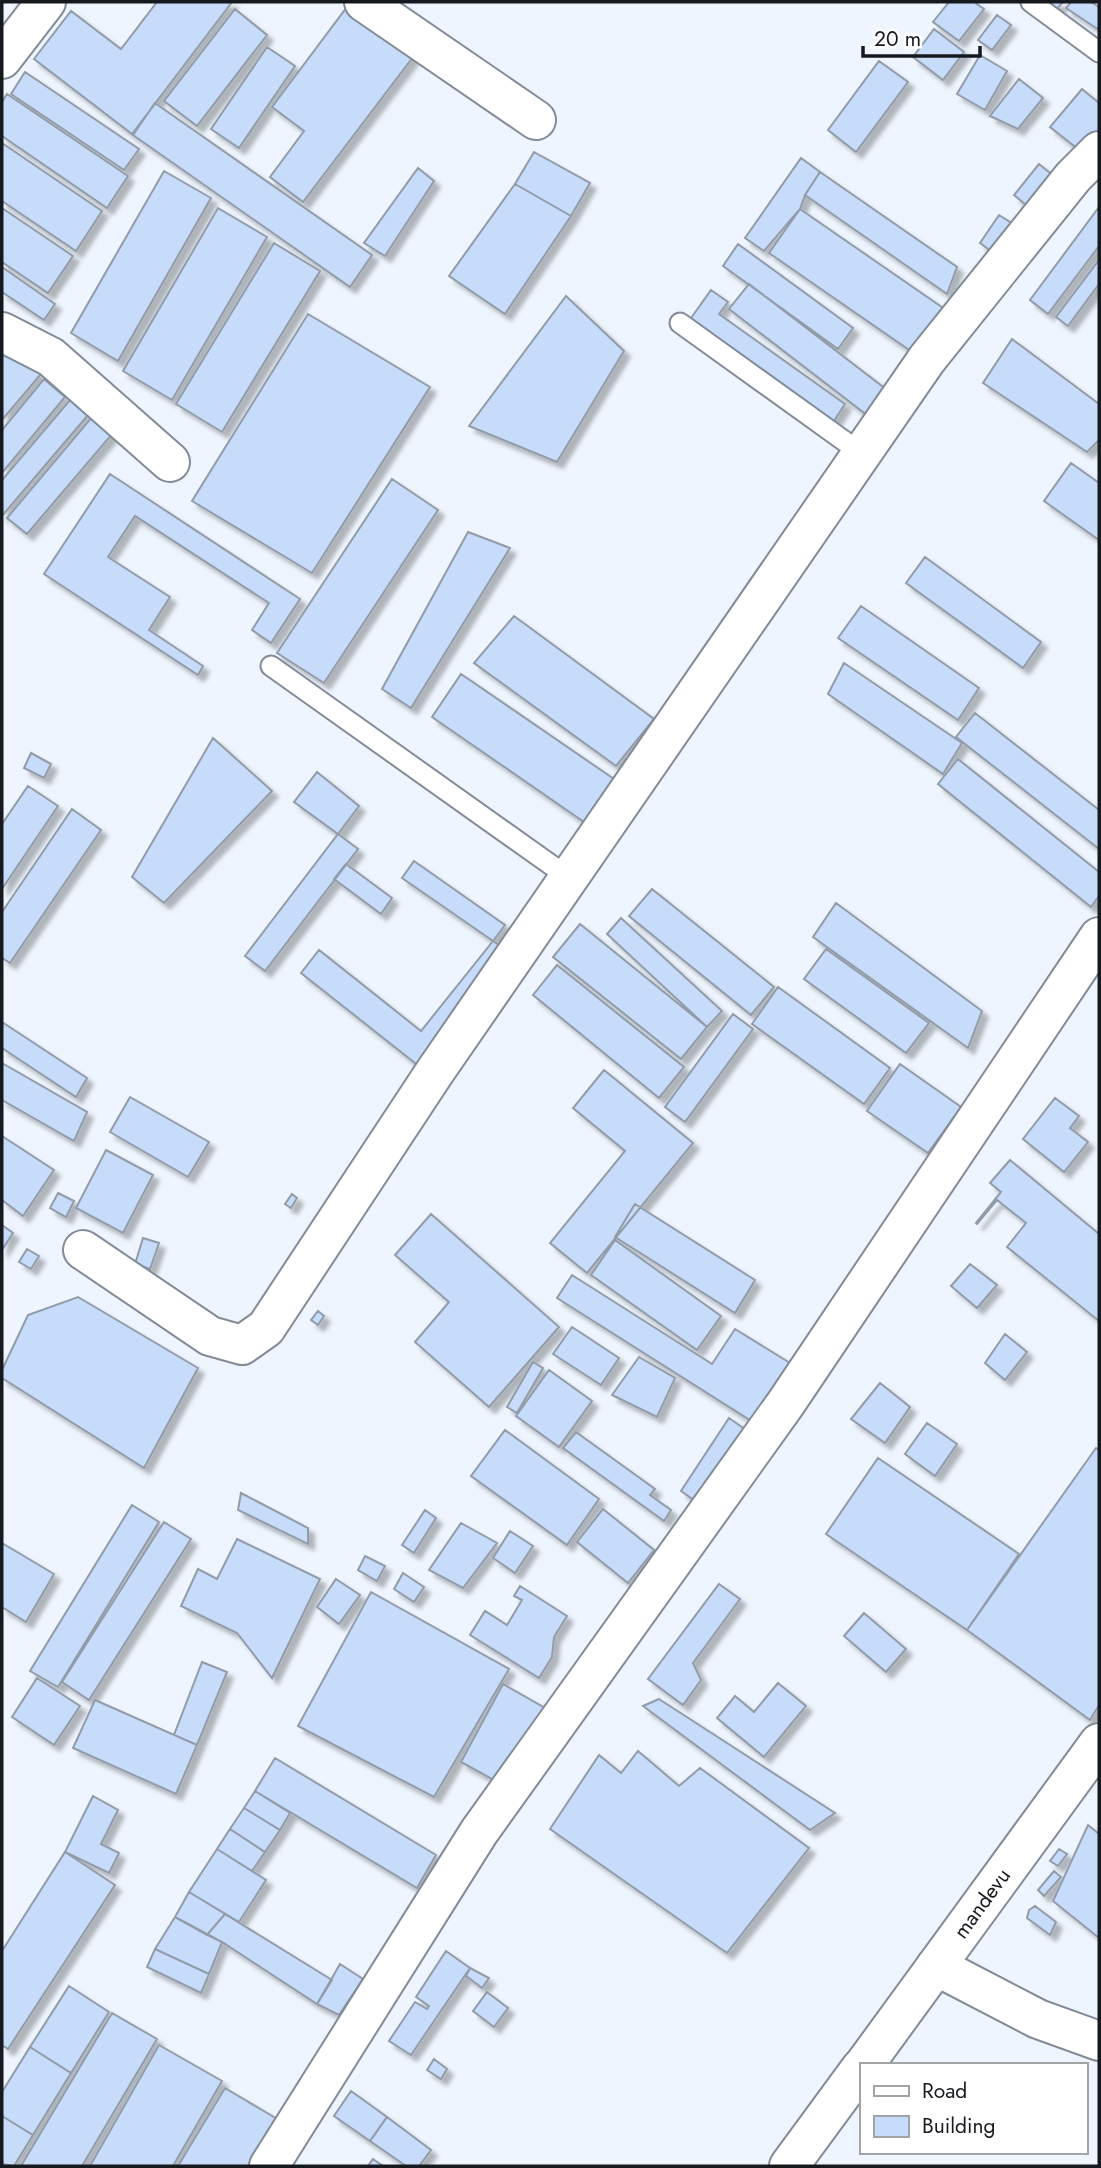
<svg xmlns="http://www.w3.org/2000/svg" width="1101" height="2168" font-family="Jost,sans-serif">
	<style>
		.building { fill: #c6dcfa; stroke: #929ba8; stroke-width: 2; filter: url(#shadow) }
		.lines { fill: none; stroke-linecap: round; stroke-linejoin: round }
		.lane-casing { stroke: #828b98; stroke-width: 23 }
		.street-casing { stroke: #828b98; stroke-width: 42 }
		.lane { stroke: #fff; stroke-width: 19 }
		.street { stroke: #fff; stroke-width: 38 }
		.labels { text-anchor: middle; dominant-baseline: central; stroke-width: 5; stroke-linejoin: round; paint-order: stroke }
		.street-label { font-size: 21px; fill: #16191e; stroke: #fff }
	</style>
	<defs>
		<filter id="shadow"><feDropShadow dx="6" dy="6" stdDeviation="2" flood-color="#0004"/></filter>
	</defs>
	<rect width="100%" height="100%" fill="#eff5fe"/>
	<path class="building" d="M 157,2 L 232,2 L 132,134 L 34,59 L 71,11 L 121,49 Z
		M 949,2 L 974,2 L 984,9 L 959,41 L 933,22 Z
		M 1047,2 L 1063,2 L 1057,9 Z
		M 1071,2 L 1091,2 L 1099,7 L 1099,30 L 1066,8 Z
		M 347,7 L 413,57 L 303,202 L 270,177 L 304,131 L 272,107 Z
		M 235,9 L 267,35 L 197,126 L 164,101 Z
		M 997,15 L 1011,25 L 992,50 L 978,40 Z
		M 934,29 L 964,52 L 943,80 L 913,57 Z
		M 267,47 L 295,66 L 239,148 L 211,129 Z
		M 980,55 L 1007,71 L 985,110 L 957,94 Z
		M 879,61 L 908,82 L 856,152 L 828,130 Z
		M 25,72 L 139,149 L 124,170 L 11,94 Z
		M 1019,79 L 1043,98 L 1018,129 L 990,116 Z
		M 1082,89 L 1099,103 L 1099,134 L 1083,153 L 1050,127 Z
		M 7,94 L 128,176 L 107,208 L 2,136 L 2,102 Z
		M 155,103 L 372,255 L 350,287 L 133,135 Z
		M 2,143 L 102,211 L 76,251 L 2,201 Z
		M 534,152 L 590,183 L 571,216 L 515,184 Z
		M 801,158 L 820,172 L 805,195 L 800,209 L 764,251 L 745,238 Z
		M 1039,164 L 1055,177 L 1031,209 L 1014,195 Z
		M 418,168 L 434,181 L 385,256 L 364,243 Z
		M 164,171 L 211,198 L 118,361 L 71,333 Z
		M 820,172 L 957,267 L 947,294 L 805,195 Z
		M 515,184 L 571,216 L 505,314 L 449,276 Z
		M 1099,207 L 1099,246 L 1048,314 L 1030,300 Z
		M 2,208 L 73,256 L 48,293 L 2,262 Z
		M 218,208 L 267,237 L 172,400 L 123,371 Z
		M 800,209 L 946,310 L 915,354 L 769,253 Z
		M 999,215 L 1015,225 L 995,254 L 980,243 Z
		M 274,243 L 320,271 L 222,432 L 176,404 Z
		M 738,244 L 853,328 L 838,349 L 723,266 Z
		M 1099,260 L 1099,284 L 1068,326 L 1056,317 Z
		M 2,267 L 55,304 L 44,320 L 2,292 Z
		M 749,284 L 891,393 L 872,419 L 729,309 Z
		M 711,290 L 728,302 L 719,314 L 845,404 L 832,424 L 689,321 Z
		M 566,296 L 624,351 L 557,462 L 469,426 Z
		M 308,314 L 430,387 L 312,573 L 192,501 Z
		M 1012,339 L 1099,404 L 1099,440 L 1087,452 L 983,383 Z
		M 2,350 L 41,374 L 2,420 Z
		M 44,379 L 65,397 L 2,473 L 2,430 Z
		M 70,400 L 88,415 L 2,516 L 2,480 Z
		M 92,417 L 113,433 L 27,534 L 7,518 Z
		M 1071,463 L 1099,483 L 1099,540 L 1044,501 Z
		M 110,474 L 300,599 L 271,643 L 252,630 L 269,603 L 135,516 L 108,557 L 170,597 L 149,630 L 203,666 L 198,675 L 44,574 Z
		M 392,479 L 438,510 L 324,683 L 277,653 Z
		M 468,532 L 510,548 L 411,708 L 382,689 Z
		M 925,557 L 1041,642 L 1023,668 L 906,583 Z
		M 861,606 L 979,688 L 958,720 L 838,638 Z
		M 514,616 L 654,719 L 616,766 L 474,663 Z
		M 844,663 L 962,743 L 943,774 L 828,694 Z
		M 461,674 L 614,779 L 584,822 L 432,717 Z
		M 975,713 L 1099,810 L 1099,849 L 956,737 Z
		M 213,738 L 272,791 L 164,903 L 132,877 Z
		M 31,753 L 51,764 L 44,778 L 24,768 Z
		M 958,759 L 1099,872 L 1099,896 L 1091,907 L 938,784 Z
		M 317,772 L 359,806 L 338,834 L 294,802 Z
		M 28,786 L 58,806 L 2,889 L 2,824 Z
		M 72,809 L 101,830 L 10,963 L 2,958 L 2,912 Z
		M 338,834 L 358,849 L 265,971 L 245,956 Z
		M 414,861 L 505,925 L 493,941 L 402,878 Z
		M 346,864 L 392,898 L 381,914 L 334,879 Z
		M 652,889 L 774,987 L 751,1015 L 629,916 Z
		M 836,903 L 982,1011 L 968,1048 L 813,937 Z
		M 621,918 L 722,1011 L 707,1027 L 607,934 Z
		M 580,924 L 707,1027 L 681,1059 L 553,957 Z
		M 493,941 L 510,953 L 420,1067 L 301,973 L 319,950 L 421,1031 Z
		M 826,949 L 929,1023 L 906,1053 L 804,979 Z
		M 557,965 L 684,1067 L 659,1098 L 533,995 Z
		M 778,987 L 890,1068 L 864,1104 L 752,1024 Z
		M 733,1014 L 753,1029 L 685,1122 L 665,1107 Z
		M 2,1022 L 87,1078 L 76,1097 L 2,1048 Z
		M 2,1063 L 87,1112 L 74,1141 L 2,1100 Z
		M 900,1064 L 961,1107 L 928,1153 L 867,1111 Z
		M 604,1070 L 693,1143 L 587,1273 L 550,1243 L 625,1151 L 573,1108 Z
		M 130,1097 L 209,1142 L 188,1177 L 110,1132 Z
		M 1055,1098 L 1079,1116 L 1070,1128 L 1088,1142 L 1064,1172 L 1023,1139 Z
		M 2,1136 L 54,1170 L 23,1216 L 2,1200 Z
		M 106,1150 L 153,1175 L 123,1233 L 76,1208 Z
		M 1010,1160 L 1099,1234 L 1099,1321 L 1007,1247 L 1026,1223 L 997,1200 L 977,1224 L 976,1223 L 1001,1192 L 990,1183 Z
		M 58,1193 L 74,1201 L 66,1217 L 50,1208 Z
		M 292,1194 L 297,1198 L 291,1208 L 285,1204 Z
		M 635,1204 L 755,1280 L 735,1313 L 615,1237 Z
		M 431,1214 L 559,1327 L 489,1407 L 415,1342 L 449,1302 L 395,1255 Z
		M 2,1225 L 13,1233 L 2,1250 Z
		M 143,1238 L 159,1243 L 150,1269 L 135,1264 Z
		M 615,1240 L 721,1316 L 697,1350 L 591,1275 Z
		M 27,1249 L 39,1256 L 31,1269 L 19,1262 Z
		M 970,1264 L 997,1285 L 977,1308 L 951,1286 Z
		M 572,1275 L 712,1364 L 735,1329 L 790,1363 L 753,1422 L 557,1298 Z
		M 78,1297 L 198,1368 L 144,1468 L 2,1378 L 2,1370 L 28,1315 Z
		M 318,1311 L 324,1316 L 318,1325 L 311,1320 Z
		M 572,1327 L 619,1358 L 601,1385 L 553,1354 Z
		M 1005,1334 L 1027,1352 L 1005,1380 L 985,1363 Z
		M 639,1357 L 675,1378 L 657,1417 L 612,1395 Z
		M 533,1362 L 543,1368 L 517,1413 L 507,1407 Z
		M 549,1370 L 592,1401 L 559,1447 L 516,1416 Z
		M 880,1383 L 910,1407 L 885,1443 L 851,1419 Z
		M 729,1418 L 749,1432 L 701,1505 L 681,1491 Z
		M 927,1423 L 957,1444 L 935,1476 L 905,1454 Z
		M 505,1430 L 599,1499 L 567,1545 L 471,1476 Z
		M 576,1432 L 655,1489 L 650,1495 L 671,1510 L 664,1521 L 563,1448 Z
		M 1096,1448 L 1099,1450 L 1099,1705 L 1090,1720 L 967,1630 Z
		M 878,1458 L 1019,1554 L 967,1630 L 826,1534 Z
		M 241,1493 L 308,1528 L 308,1544 L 238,1510 Z
		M 132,1505 L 159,1522 L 58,1687 L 30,1671 Z
		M 603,1509 L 654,1550 L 628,1583 L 577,1542 Z
		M 425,1510 L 436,1518 L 414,1553 L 402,1545 Z
		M 164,1522 L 191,1539 L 89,1700 L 62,1682 Z
		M 461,1523 L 497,1543 L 463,1588 L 429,1570 Z
		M 510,1531 L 533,1546 L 515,1573 L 493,1558 Z
		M 237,1539 L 320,1579 L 272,1678 L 237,1633 L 181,1606 L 198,1569 L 217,1579 Z
		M 2,1543 L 54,1574 L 26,1622 L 2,1607 Z
		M 365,1556 L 385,1566 L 377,1581 L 358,1570 Z
		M 403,1573 L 424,1587 L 414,1602 L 394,1589 Z
		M 336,1579 L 360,1595 L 339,1624 L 317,1607 Z
		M 719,1584 L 740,1599 L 693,1663 L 701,1680 L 683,1705 L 648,1679 Z
		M 520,1586 L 567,1616 L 554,1637 L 552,1657 L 539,1678 L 470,1635 L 485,1611 L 507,1625 L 522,1600 L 514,1596 Z
		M 371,1592 L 509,1669 L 434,1797 L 298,1726 Z
		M 864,1613 L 906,1649 L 886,1672 L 844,1636 Z
		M 202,1662 L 227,1672 L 197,1745 L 174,1735 Z
		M 37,1678 L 80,1706 L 54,1745 L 12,1717 Z
		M 778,1683 L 806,1706 L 764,1757 L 717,1718 L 735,1696 L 754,1712 Z
		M 503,1684 L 545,1708 L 503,1785 L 461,1762 Z
		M 659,1699 L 835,1813 L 810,1830 L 643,1706 Z
		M 95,1700 L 197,1745 L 176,1794 L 73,1748 Z
		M 638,1751 L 679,1786 L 700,1768 L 809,1848 L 727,1953 L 550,1829 L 599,1755 L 621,1773 Z
		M 275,1758 L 436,1855 L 417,1888 L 255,1791 Z
		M 255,1791 L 290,1813 L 280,1830 L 244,1808 Z
		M 93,1796 L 118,1810 L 101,1844 L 119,1853 L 109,1873 L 65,1852 Z
		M 244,1808 L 280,1830 L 265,1852 L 230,1829 Z
		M 1088,1825 L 1099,1834 L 1099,1938 L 1053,1901 Z
		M 230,1829 L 265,1852 L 252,1871 L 217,1849 Z
		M 217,1849 L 266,1880 L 239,1922 L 189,1892 Z
		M 1059,1849 L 1067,1854 L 1058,1866 L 1050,1861 Z
		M 65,1852 L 115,1885 L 8,2049 L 2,2045 L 2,1951 Z
		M 1054,1871 L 1061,1877 L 1044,1896 L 1038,1890 Z
		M 189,1892 L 225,1914 L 207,1935 L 175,1917 Z
		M 1035,1906 L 1056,1922 L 1050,1935 L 1027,1918 L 1029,1910 Z
		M 225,1914 L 332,1980 L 317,2004 L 222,1942 L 207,1935 Z
		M 175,1917 L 222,1942 L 209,1974 L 155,1949 Z
		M 155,1949 L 209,1974 L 201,1993 L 147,1967 Z
		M 446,1951 L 470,1968 L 411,2055 L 389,2041 L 415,2002 L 427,2009 L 429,2006 L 416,1997 Z
		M 340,1964 L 363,1979 L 339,2015 L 317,2004 Z
		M 470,1968 L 489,1978 L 482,1988 L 466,1976 Z
		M 69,1986 L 109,2012 L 71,2073 L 30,2047 Z
		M 487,1992 L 508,2008 L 494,2027 L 473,2011 Z
		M 112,2013 L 157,2039 L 82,2166 L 21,2166 Z
		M 159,2045 L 222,2081 L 173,2166 L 90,2166 Z
		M 30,2047 L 71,2073 L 33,2135 L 2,2116 L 2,2092 Z
		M 434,2059 L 447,2069 L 441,2079 L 427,2070 Z
		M 225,2088 L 284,2123 L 258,2166 L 178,2166 Z
		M 351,2091 L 387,2117 L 370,2141 L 334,2116 Z
		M 2,2116 L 33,2135 L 14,2166 L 2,2164 Z
		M 387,2117 L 431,2150 L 419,2166 L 406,2166 L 370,2141 Z
		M 373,2159 L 383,2166 L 368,2166 Z"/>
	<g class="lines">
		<g class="lane-casing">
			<path id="lane" d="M 1031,2 L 1099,52
				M 680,323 L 861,453
				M 271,666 L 568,877"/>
		</g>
		<g class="street-casing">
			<g id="street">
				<path d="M 364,2 L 536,120"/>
				<path d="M 2,59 L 46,2"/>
				<path d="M 2,332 L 51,357 L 170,462"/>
				<path d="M 83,1250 L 210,1336 L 242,1345 L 266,1328 L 434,1073 L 927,359 L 1073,177 L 1099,151"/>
				<path d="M 936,1966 L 1038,2019 L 1099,2041"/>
				<path id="s1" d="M 864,2065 L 1099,1743"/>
				<path d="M 269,2166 L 479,1832 L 786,1403 L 1099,937"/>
				<path d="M 789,2166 L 861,2068"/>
			</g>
		</g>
		<use href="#lane" class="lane"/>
		<use href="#street" class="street"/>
	</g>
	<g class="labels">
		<g class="street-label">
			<text stroke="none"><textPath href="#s1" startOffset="200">mandevu</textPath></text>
		</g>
	</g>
	<rect width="1101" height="2168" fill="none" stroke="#16191e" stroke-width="7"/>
	<rect x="860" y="2063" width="228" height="91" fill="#ffffff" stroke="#a2a3a5" stroke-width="2"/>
	<rect x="874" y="2086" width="35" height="10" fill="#ffffff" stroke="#a2a3a5" stroke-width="2"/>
	<text x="922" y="2098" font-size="21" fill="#16191e">Road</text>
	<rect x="874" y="2116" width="35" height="21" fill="#c6dcfa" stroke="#a2a3a5" stroke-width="2"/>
	<text x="922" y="2133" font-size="21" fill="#16191e">Building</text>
	<path d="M863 46v10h117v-10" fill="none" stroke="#16191e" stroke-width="3.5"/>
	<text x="874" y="46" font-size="21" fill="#16191e" stroke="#ffffff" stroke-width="5" paint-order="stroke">20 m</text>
</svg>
